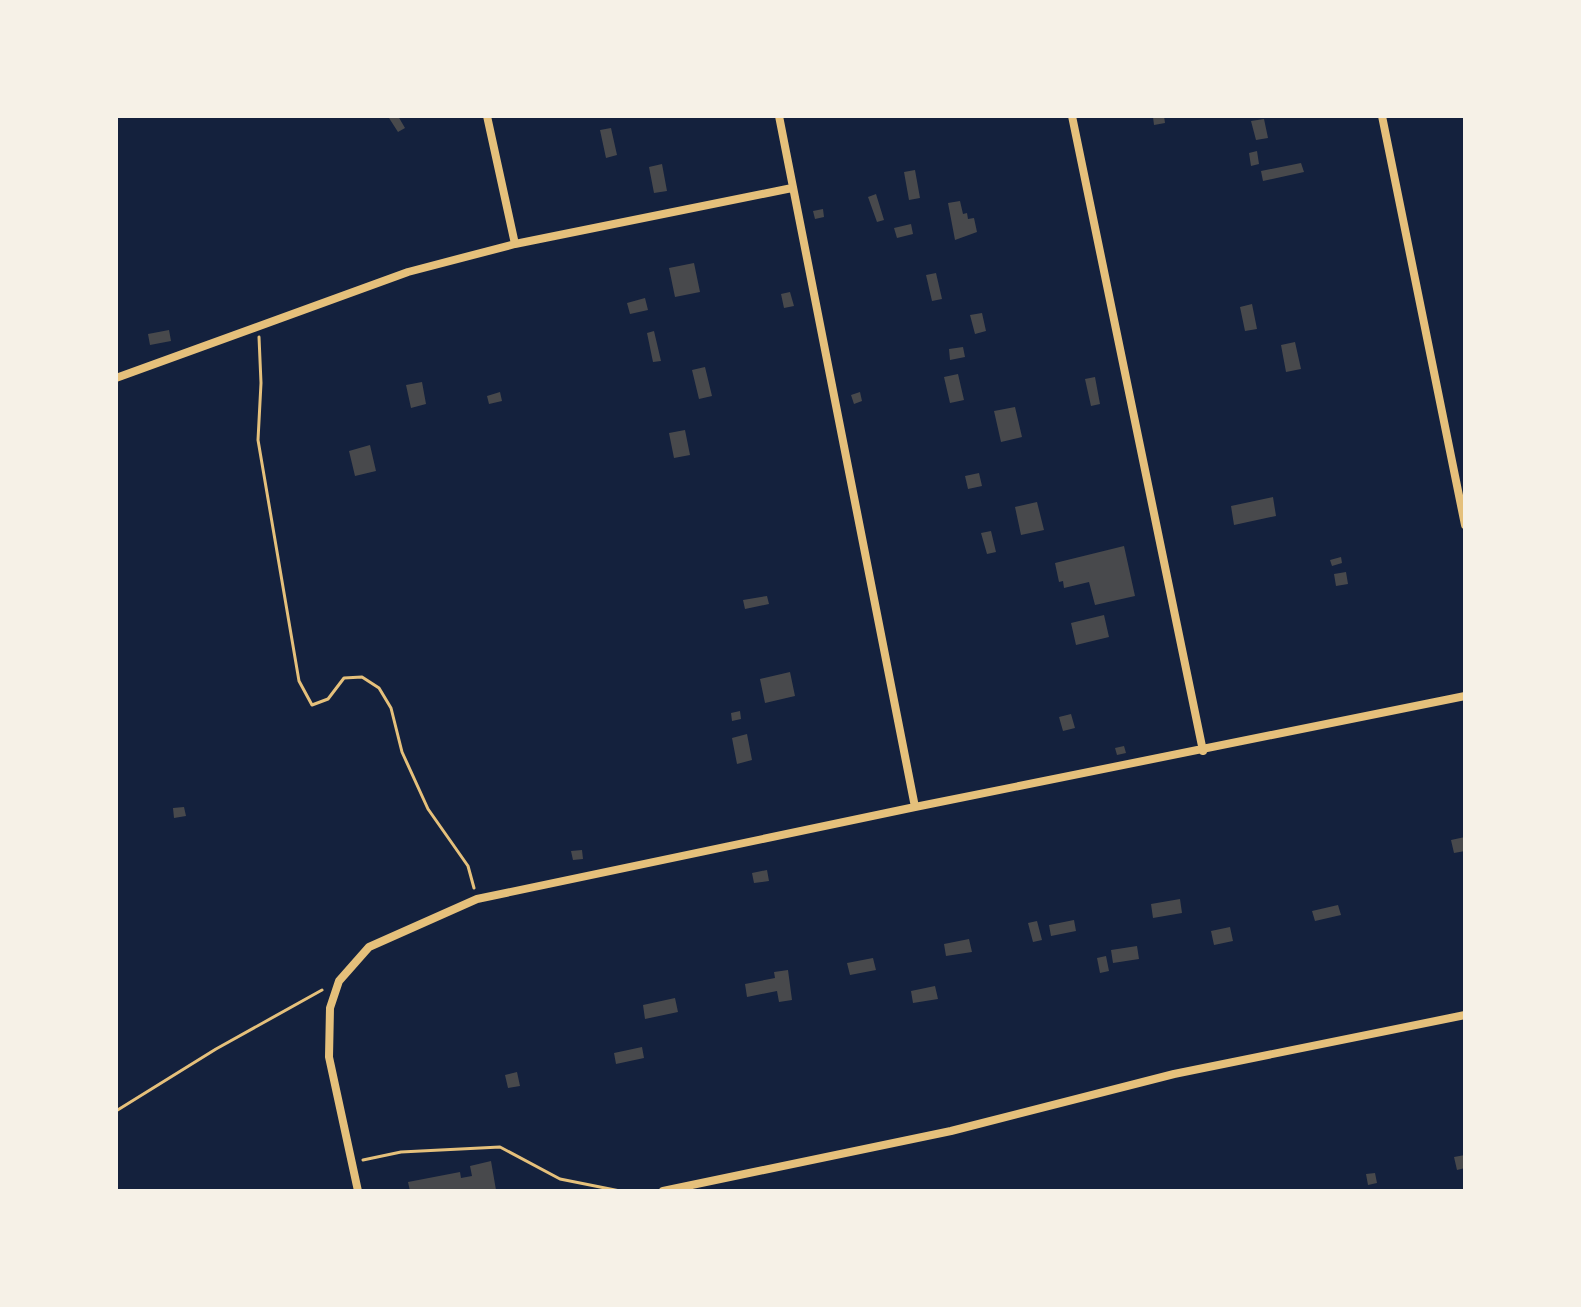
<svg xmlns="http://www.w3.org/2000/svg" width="1581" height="1307" font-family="'PT Sans',sans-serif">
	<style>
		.building { fill: #48494c }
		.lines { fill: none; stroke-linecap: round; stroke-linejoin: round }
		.path { stroke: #e5c07b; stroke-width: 3 }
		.minor { stroke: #e5c07b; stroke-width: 8 }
	</style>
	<rect width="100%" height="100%" fill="#14213d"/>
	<path class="building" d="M 392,116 L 398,116 L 405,128 L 398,132 L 389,118 Z
		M 1164,116 L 1165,123 L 1154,125 L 1153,117 Z
		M 1264,119 L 1268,138 L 1256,140 L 1251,121 Z
		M 611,128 L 617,155 L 606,158 L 600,130 Z
		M 1257,151 L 1259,164 L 1251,166 L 1249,153 Z
		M 1301,163 L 1304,172 L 1263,181 L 1261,171 Z
		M 662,164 L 667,191 L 654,193 L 649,167 Z
		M 915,170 L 920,198 L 909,200 L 904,172 Z
		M 876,194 L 884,220 L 877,222 L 868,197 Z
		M 960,201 L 963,214 L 967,213 L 968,219 L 974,218 L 977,232 L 955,240 L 948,203 Z
		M 823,209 L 824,217 L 815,219 L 813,211 Z
		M 911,224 L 913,234 L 897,238 L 894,228 Z
		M 694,263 L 700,292 L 675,297 L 669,268 Z
		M 936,273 L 942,299 L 932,301 L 926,275 Z
		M 790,292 L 794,306 L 784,308 L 781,294 Z
		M 645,298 L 648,310 L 630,314 L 627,303 Z
		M 1252,304 L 1257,329 L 1245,331 L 1240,307 Z
		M 982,313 L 986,331 L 975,334 L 970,315 Z
		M 169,330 L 171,341 L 150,345 L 148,334 Z
		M 654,331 L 661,361 L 653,362 L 647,333 Z
		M 1295,342 L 1301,369 L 1286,372 L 1281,345 Z
		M 963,347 L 965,357 L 950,360 L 949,349 Z
		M 705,367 L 712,396 L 699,399 L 692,370 Z
		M 958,374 L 964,400 L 950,403 L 944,377 Z
		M 1095,377 L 1100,404 L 1091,406 L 1085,379 Z
		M 422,382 L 426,404 L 411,408 L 406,385 Z
		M 500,392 L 502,401 L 489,404 L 487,396 Z
		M 860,392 L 862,401 L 854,404 L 851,395 Z
		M 1015,407 L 1022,437 L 1001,442 L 994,411 Z
		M 685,430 L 690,455 L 674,458 L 669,433 Z
		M 370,445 L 376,471 L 355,476 L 349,451 Z
		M 979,473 L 982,486 L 968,489 L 965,476 Z
		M 1273,497 L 1276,516 L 1234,525 L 1231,506 Z
		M 1037,502 L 1044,530 L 1021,535 L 1015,507 Z
		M 991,531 L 996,552 L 987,554 L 981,533 Z
		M 1124,546 L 1135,596 L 1095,605 L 1089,582 L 1064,588 L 1063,581 L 1059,582 L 1055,563 Z
		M 1341,557 L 1342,563 L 1332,566 L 1330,560 Z
		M 1346,572 L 1348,584 L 1336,586 L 1334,574 Z
		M 767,596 L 769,604 L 745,609 L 743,600 Z
		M 1104,615 L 1109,637 L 1076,645 L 1071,623 Z
		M 790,672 L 795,696 L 765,703 L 760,679 Z
		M 740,711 L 741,719 L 732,721 L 731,713 Z
		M 1071,714 L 1075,728 L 1063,731 L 1059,717 Z
		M 747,734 L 752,760 L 737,764 L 732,738 Z
		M 1124,746 L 1126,753 L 1117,755 L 1115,748 Z
		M 184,807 L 186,816 L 174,818 L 173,808 Z
		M 1465,837 L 1465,851 L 1454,853 L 1451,840 Z
		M 582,850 L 583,859 L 573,860 L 571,851 Z
		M 767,870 L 769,881 L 754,883 L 752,873 Z
		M 1180,899 L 1182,913 L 1153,918 L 1151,904 Z
		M 1338,905 L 1341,915 L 1315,921 L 1312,911 Z
		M 1074,920 L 1076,931 L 1051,936 L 1049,925 Z
		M 1037,921 L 1042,940 L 1033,942 L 1028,923 Z
		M 1230,927 L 1233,941 L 1214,945 L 1211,931 Z
		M 969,939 L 972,952 L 946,956 L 944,944 Z
		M 1137,946 L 1139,959 L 1113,963 L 1111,950 Z
		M 1106,956 L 1109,971 L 1100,973 L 1097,958 Z
		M 873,958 L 876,970 L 850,975 L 847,963 Z
		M 788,970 L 792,1000 L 779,1002 L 777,991 L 747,997 L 745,984 L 775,978 L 774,972 Z
		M 935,986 L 938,999 L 913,1003 L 911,991 Z
		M 675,998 L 678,1012 L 645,1019 L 643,1005 Z
		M 642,1047 L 644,1058 L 616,1064 L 614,1053 Z
		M 517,1072 L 520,1086 L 508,1088 L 505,1075 Z
		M 1465,1155 L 1465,1168 L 1457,1170 L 1454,1157 Z
		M 491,1161 L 496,1190 L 410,1191 L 408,1182 L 460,1172 L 461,1178 L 472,1176 L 470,1166 Z
		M 1375,1173 L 1377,1183 L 1368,1185 L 1366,1174 Z"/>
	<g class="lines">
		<path class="path" d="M 259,337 L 261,383 L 258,440 L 299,681 L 312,705 L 328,699 L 344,678 L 362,677 L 379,688 L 391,708 L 402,752 L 428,809 L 468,866 L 474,888
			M 116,1111 L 216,1049 L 322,990
			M 363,1160 L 401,1152 L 500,1147 L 560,1179 L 620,1191"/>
		<path class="minor" d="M 487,116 L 515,244
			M 779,116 L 915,807
			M 1072,116 L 1203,751
			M 1382,116 L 1465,525
			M 116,378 L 408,272 L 515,244 L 792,188
			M 358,1191 L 329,1057 L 330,1008 L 339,981 L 369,947 L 477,899 L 915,807 L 1465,696
			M 663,1191 L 951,1131 L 1174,1074 L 1465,1015"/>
	</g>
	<rect width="1581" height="1307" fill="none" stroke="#f6f1e7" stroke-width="236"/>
</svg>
